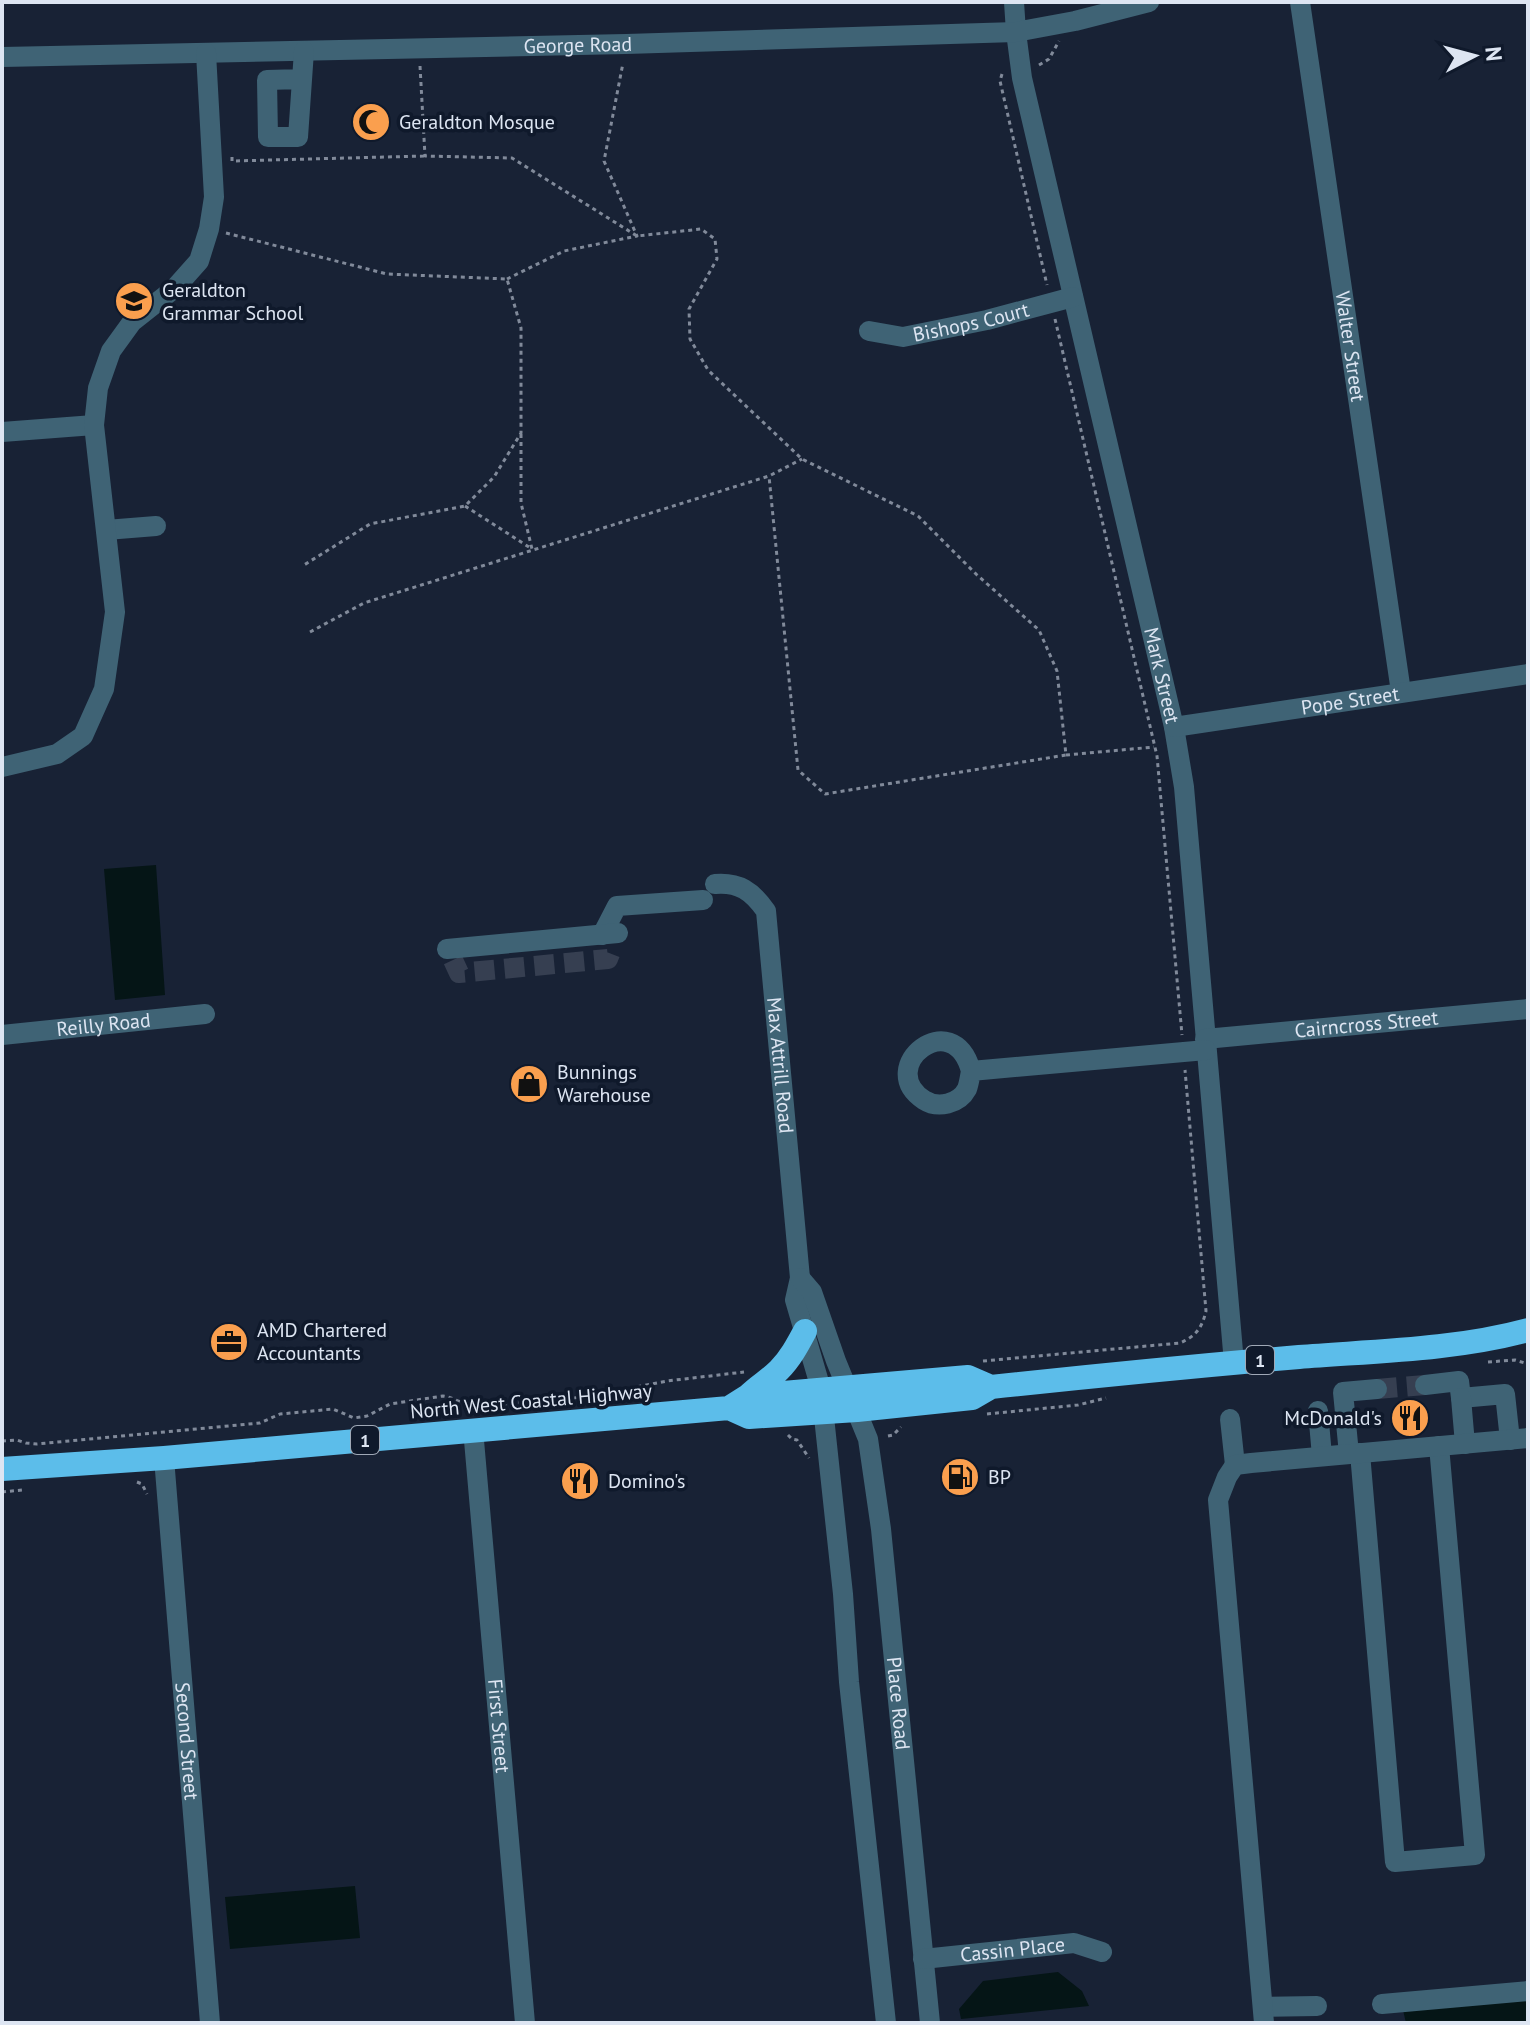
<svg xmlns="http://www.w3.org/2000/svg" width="1530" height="2025" font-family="'PT Sans',sans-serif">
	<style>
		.water { fill: #051516 }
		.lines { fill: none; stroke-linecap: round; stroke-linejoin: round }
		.minor-tunnel { stroke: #363f51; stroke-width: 20; stroke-dasharray: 20 10; stroke-linecap: butt }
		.path { stroke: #818a9a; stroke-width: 3; stroke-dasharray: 4 4; stroke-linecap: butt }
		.minor { stroke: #3f6375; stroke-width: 20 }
		.highway { stroke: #5cbdea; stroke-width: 24 }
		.labels { text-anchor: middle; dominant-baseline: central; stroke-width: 7; stroke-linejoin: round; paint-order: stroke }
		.shield { fill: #0f192b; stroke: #9fa8b6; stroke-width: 2 }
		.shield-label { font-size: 18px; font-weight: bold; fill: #dde5f2 }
		.street-label { font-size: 20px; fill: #dde5f2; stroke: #0f192b }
		.poi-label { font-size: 20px; fill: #dde5f2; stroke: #0f192b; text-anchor: start }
	</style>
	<rect width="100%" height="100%" fill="#182235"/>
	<path class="water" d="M 156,865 L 165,995 L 115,1000 L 104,869 Z
		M 355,1886 L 360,1938 L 230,1949 L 225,1897 Z
		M 1058,1972 L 1082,1991 L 1089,2006 L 961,2019 L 959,2009 L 983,1981 Z
		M 1528,1999 L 1528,2023 L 1406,2023 L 1403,2010 Z"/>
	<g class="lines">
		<path class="minor-tunnel" d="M 453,960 L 459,973 L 608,959 L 613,946
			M 1377,1389 L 1425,1385"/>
		<path class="path" d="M 1050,2 L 1058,2
			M 1039,65 L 1049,59 L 1059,41
			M 420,66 L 425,156 L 512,158 L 637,236 L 701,229 L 715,239 L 717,259 L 689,309 L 690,339 L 708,370 L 802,459 L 918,516 L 976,574 L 1039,630 L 1057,671 L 1066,755 L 825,794 L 798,770 L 769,476
			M 1002,74 L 1000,81 L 1047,285
			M 232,157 L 232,161 L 425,156
			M 226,233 L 387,274 L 507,279 L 521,328 L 521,433 L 494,477 L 465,506 L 370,524 L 304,565
			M 507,279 L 564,251 L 637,236 L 604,161 L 623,63
			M 1055,319 L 1157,756 L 1182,1035
			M 465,506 L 532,549 L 521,503 L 521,434
			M 310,632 L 364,603 L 769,476 L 802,459
			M 1066,755 L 1154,747
			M 983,1361 L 1180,1343 C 1196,1336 1202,1328 1206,1311 L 1185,1070
			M 1488,1362 L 1515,1360 L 1528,1364
			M 987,1414 L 1078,1405 L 1106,1398
			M 788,1435 L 792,1439 L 797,1440 L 809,1458
			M 888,1436 L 893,1435 L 901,1427
			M 2,1441 L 17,1440 L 26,1443 L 37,1444 L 260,1423 L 280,1414 L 333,1409 L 354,1418 L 367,1416 L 390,1404 L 443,1396 C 449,1396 466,1405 474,1407 L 584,1397 L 667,1381 L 744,1372
			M 137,1482 L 142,1484 L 147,1494
			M 2,1492 L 22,1490"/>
		<g class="minor">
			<path id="s1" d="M 1014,2 L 1016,32 L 1022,78 L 1174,727 L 1184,787 L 1234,1363"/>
			<path id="s2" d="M 1300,2 L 1401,692"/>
			<path id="s3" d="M 2,57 L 626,44 L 1016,32 L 1075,21 L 1149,2"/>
			<path d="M 302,79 L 267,80 L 268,137 L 298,137 L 304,51"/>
			<path id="s4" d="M 869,331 L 903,337 L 987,320 L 1073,297"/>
			<path d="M 2,432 L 94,425"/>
			<path d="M 106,530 L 156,526"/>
			<path id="s5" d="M 1174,727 L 1528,674"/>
			<path d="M 2,767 L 57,754 L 83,736 L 104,689 L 115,612 L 94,425 L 98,388 L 111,351 L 132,322 L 175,288 L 199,261 L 209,229 L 214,197 L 206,53"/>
			<path id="s6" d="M 715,884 C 739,882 752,891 766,911 L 800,1278 L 795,1300 L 821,1389 L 843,1594 L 849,1682 L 886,2023"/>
			<path d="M 602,935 L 617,906 L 703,900"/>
			<path d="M 447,949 L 618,933"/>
			<path id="s7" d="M 2,1035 L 205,1014"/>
			<path id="s8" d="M 1205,1039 L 1528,1009"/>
			<path d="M 971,1071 C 970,1076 969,1084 967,1089 C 959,1104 938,1109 924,1100 C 874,1067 953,1004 971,1071 L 1206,1050"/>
			<path id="s9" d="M 800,1278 L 812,1292 L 836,1361 L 868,1439 L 881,1529 L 930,2023"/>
			<path d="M 1425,1385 L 1459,1381 L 1461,1398 L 1505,1394 L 1510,1440"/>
			<path d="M 1461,1398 L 1465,1444"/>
			<path d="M 1318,1411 L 1322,1456"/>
			<path d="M 1230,1419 L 1235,1465"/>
			<path id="s10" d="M 473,1429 L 525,2023"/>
			<path d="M 1360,1453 L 1395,1862 L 1475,1855 L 1439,1446"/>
			<path d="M 1349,1454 L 1343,1392 L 1377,1389"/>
			<path id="s11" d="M 164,1458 L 210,2023"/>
			<path id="s12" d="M 923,1959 L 1074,1943 L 1102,1952"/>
			<path d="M 1382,2004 L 1528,1991"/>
			<path d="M 1263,2007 L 1317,2006"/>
			<path d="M 1264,2023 L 1218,1500 L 1227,1477 L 1235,1465 L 1251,1463 L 1528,1438"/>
		</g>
		<path class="highway" d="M 748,1396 C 758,1386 769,1380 779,1370 C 790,1359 797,1346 805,1331
			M 729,1408 L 749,1417 L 857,1410 L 972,1398 L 991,1387 C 1094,1376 1196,1366 1299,1357 C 1375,1351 1454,1350 1528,1330
			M 2,1469 L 164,1458 L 729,1408 L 748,1396 L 968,1377 L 991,1387"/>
	</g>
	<defs>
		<g id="mosque-disc" transform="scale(2)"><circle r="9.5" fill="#fa9f4e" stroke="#0f192b"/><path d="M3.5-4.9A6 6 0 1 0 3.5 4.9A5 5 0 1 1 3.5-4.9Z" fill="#111"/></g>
		<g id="school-disc" transform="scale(2)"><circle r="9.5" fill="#fa9f4e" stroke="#0f192b"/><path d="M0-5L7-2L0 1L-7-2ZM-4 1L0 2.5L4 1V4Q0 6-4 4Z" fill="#111"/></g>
		<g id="shop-disc" transform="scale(2)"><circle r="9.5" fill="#fa9f4e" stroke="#0f192b"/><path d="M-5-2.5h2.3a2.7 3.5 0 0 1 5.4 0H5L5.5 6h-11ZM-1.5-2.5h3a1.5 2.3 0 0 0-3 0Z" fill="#111"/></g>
		<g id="office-disc" transform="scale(2)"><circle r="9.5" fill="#fa9f4e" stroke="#0f192b"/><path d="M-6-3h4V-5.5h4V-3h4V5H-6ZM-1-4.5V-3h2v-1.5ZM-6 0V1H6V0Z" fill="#111"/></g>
		<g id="restaurant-disc" transform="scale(2)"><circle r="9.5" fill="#fa9f4e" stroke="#0f192b"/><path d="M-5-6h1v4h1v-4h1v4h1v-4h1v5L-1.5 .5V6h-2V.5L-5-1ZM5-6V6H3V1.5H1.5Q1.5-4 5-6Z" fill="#111"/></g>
		<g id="fuel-disc" transform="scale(2)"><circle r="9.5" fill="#fa9f4e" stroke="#0f192b"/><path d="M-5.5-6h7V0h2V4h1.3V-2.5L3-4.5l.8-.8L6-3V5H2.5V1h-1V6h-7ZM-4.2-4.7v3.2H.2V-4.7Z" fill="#111"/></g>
	</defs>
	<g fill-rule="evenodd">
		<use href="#mosque-disc" x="371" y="122"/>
		<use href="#school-disc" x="134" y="301"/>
		<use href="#shop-disc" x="529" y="1084"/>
		<use href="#office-disc" x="229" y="1342"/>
		<use href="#restaurant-disc" x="1410" y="1418"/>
		<use href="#fuel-disc" x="960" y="1477"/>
		<use href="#restaurant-disc" x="580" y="1481"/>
	</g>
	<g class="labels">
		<g class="shield">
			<rect x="1246" y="1346" width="28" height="28" rx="6"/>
			<rect x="351" y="1426" width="28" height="28" rx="6"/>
		</g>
		<g class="shield-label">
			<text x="1260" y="1360">1</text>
			<text x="365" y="1440">1</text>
		</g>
		<g class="street-label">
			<text stroke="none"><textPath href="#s3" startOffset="576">George Road</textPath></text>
			<text stroke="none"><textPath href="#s4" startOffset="104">Bishops Court</textPath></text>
			<text stroke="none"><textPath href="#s2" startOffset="348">Walter Street</textPath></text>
			<text stroke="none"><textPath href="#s1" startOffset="690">Mark Street</textPath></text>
			<text stroke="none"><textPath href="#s5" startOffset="178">Pope Street</textPath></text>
			<text stroke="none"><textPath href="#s8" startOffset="162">Cairncross Street</textPath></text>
			<text stroke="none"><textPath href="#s7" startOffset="102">Reilly Road</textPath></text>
			<text stroke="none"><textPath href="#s6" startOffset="216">Max Attrill Road</textPath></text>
			<text transform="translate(531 1401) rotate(-5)">North West Coastal Highway</text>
			<text stroke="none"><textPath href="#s9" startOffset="442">Place Road</textPath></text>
			<text stroke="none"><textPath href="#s10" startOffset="298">First Street</textPath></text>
			<text stroke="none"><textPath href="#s11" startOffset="284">Second Street</textPath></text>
			<text stroke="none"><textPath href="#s12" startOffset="90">Cassin Place</textPath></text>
		</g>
		<g class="poi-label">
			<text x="399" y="122">Geraldton Mosque</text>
			<text x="162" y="290">Geraldton<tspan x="162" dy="23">Grammar School</tspan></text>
			<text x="557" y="1072">Bunnings<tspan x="557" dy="23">Warehouse</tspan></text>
			<text x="257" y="1330">AMD Chartered<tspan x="257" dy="23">Accountants</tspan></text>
			<text x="1382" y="1418" text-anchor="end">McDonald's</text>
			<text x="988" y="1477">BP</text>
			<text x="608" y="1481">Domino's</text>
		</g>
	</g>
	<rect width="1530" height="2025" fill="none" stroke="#dde5f2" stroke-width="8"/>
	<g transform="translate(1474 56) rotate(84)" stroke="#0f192b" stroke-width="6" paint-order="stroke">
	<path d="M0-6L14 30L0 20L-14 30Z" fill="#dde5f2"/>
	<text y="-12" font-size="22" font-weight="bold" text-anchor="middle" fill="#dde5f2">N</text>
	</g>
</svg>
